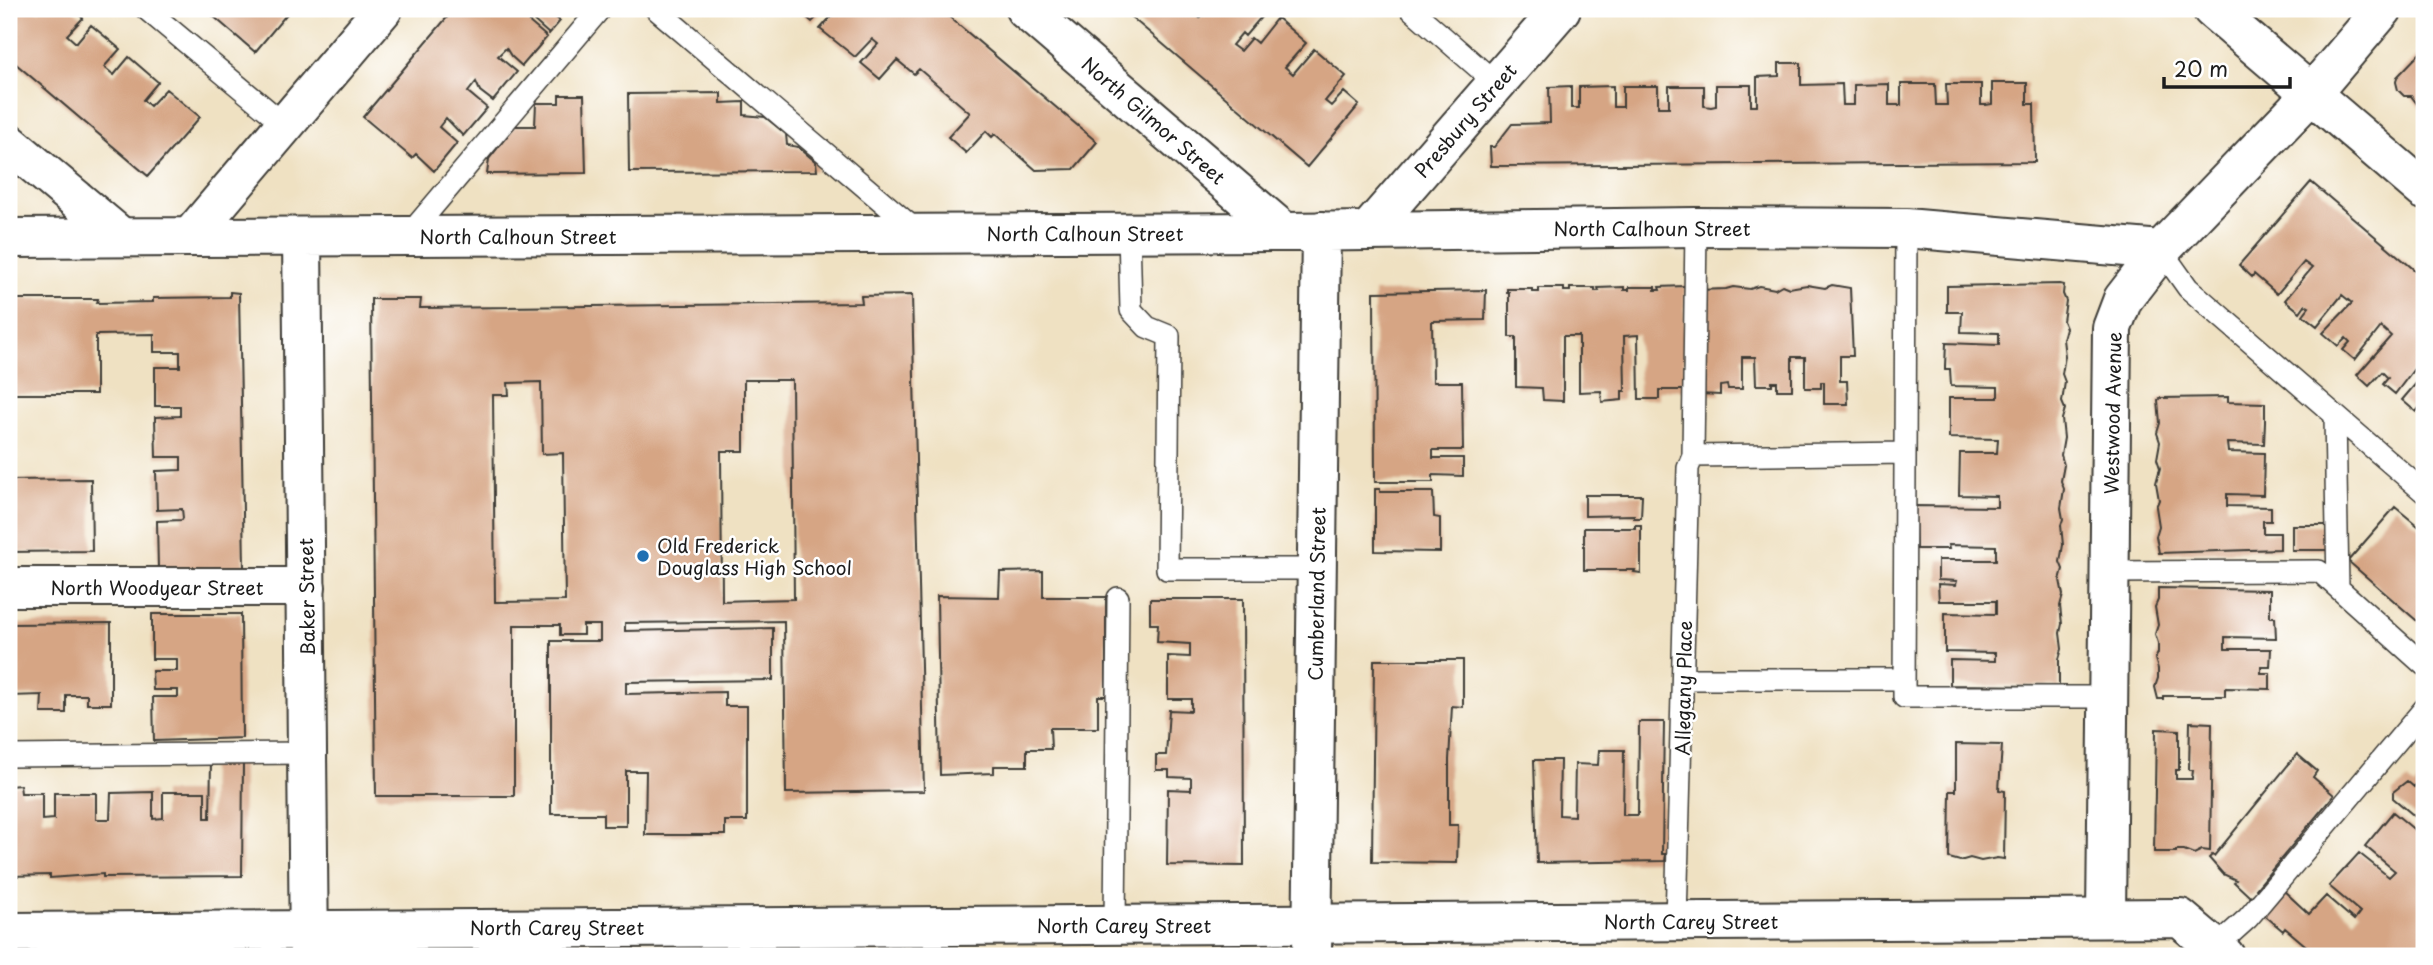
<svg xmlns="http://www.w3.org/2000/svg" width="2433" height="965" font-family="'Playpen Sans',sans-serif">
	<style>
		.building { fill: #d6a584; fill-rule: evenodd }
		.lines { fill: none; stroke-linecap: round; stroke-linejoin: round }
		.service-casing { stroke: #3c3a35; stroke-width: 24 }
		.minor-casing { stroke: #3c3a35; stroke-width: 42 }
		.tertiary-casing { stroke: #3c3a35; stroke-width: 42 }
		.service { stroke: #fff; stroke-width: 21 }
		.minor { stroke: #fff; stroke-width: 38 }
		.tertiary { stroke: #fff; stroke-width: 38 }
		.poi-dot { fill: #1f6fb2; stroke: #fff; stroke-width: 2.5 }
		.labels { text-anchor: middle; dominant-baseline: central; stroke-width: 5; stroke-linejoin: round; paint-order: stroke }
		.street-label { font-size: 19px; fill: #1c1c1c; stroke: #fff }
		.poi-label { font-size: 19px; fill: #1c1c1c; stroke: #fff; text-anchor: start }
	</style>
	<rect width="100%" height="100%" fill="#fff"/>
	<filter id="ink" filterUnits="userSpaceOnUse"><feTurbulence type="fractalNoise" baseFrequency=".0143" numOctaves="2"/><feDisplacementMap in="SourceGraphic" scale="14" xChannelSelector="R" yChannelSelector="G"/><feConvolveMatrix kernelMatrix="1 2 1 2 8 2 1 2 1" color-interpolation-filters="sRGB"/></filter>
	<filter id="wash" filterUnits="userSpaceOnUse"><feTurbulence type="fractalNoise" baseFrequency=".00686" numOctaves="4" result="noise"/><feDisplacementMap in="SourceGraphic" scale="28" xChannelSelector="R" yChannelSelector="G"/><feGaussianBlur stdDeviation="1.57" result="paint"/><feColorMatrix in="noise" values="0 0 0 0 0 0 0 0 0 0 0 0 0 0 0 0 0 1.4 0 .05"/><feComposite in="paint" operator="in"/></filter>
	<g filter="url(#wash)">
		<rect width="100%" height="100%" fill="#efe1c2"/>
		<g id="blocks">
			<path class="building" d="M 9,9 L 36,9 L 39,11 L 41,9 L 72,9 L 83,18 L 67,35 L 76,43 L 91,25 L 120,49 L 104,67 L 114,75 L 129,57 L 158,82 L 143,100 L 150,106 L 166,89 L 200,117 L 148,176 L 9,58 Z
				M 205,9 L 291,9 L 255,52 Z
				M 454,9 L 546,9 L 560,21 L 549,34 L 531,18 L 528,21 L 547,37 L 522,66 L 511,56 L 506,48 L 498,56 L 517,72 L 493,101 L 480,91 L 476,82 L 468,92 L 487,108 L 463,136 L 446,118 L 439,127 L 457,143 L 434,171 L 416,154 L 412,158 L 363,117 Z
				M 797,9 L 825,9 L 812,22 Z
				M 836,9 L 940,9 L 1097,142 L 1074,169 L 1036,170 L 995,134 L 992,137 L 986,131 L 966,153 L 948,137 L 970,113 L 919,69 L 914,74 L 897,60 L 880,79 L 861,63 L 878,44 L 872,39 L 855,57 L 820,29 L 837,10 Z
				M 1124,9 L 1190,9 L 1200,18 L 1207,9 L 1268,9 L 1245,36 L 1242,33 L 1232,45 L 1240,51 L 1251,38 L 1257,43 L 1277,18 L 1306,43 L 1285,67 L 1293,74 L 1314,49 L 1346,76 L 1325,101 L 1331,106 L 1344,92 L 1359,105 L 1307,167 L 1123,10 Z
				M 2424,49 L 2424,113 L 2411,96 L 2404,96 L 2398,90 L 2396,82 L 2397,77 Z
				M 1779,63 L 1801,63 L 1801,85 L 1842,84 L 1843,105 L 1854,105 L 1854,85 L 1889,84 L 1889,105 L 1901,105 L 1901,84 L 1935,84 L 1936,105 L 1947,105 L 1946,84 L 1981,84 L 1981,105 L 1986,105 L 1992,104 L 1992,83 L 2027,83 L 2027,104 L 2034,104 L 2035,162 L 1491,166 L 1490,147 L 1494,147 L 1512,124 L 1550,123 L 1549,87 L 1571,86 L 1571,108 L 1579,108 L 1579,87 L 1613,86 L 1613,107 L 1623,107 L 1623,86 L 1658,86 L 1658,107 L 1669,107 L 1669,86 L 1704,86 L 1704,106 L 1711,107 L 1716,106 L 1716,85 L 1751,85 L 1751,106 L 1757,106 L 1757,77 L 1779,76 Z
				M 721,93 L 721,103 L 744,102 L 744,115 L 765,117 L 786,134 L 787,145 L 798,147 L 816,162 L 817,171 L 629,172 L 628,94 Z
				M 559,95 L 584,95 L 586,173 L 487,174 L 489,159 L 515,126 L 535,126 L 536,103 L 559,103 Z
				M 2311,182 L 2424,278 L 2424,365 L 2420,361 L 2395,394 L 2383,384 L 2388,378 L 2382,372 L 2369,386 L 2357,375 L 2391,336 L 2381,327 L 2355,360 L 2343,350 L 2350,342 L 2346,338 L 2338,346 L 2323,333 L 2352,303 L 2342,295 L 2317,326 L 2303,315 L 2309,307 L 2305,305 L 2300,312 L 2285,300 L 2312,268 L 2304,262 L 2277,294 L 2254,274 L 2252,277 L 2239,265 Z
				M 2060,284 L 2064,285 L 2063,294 L 2066,301 L 2063,321 L 2066,328 L 2063,339 L 2065,356 L 2062,374 L 2065,382 L 2062,402 L 2065,409 L 2062,419 L 2064,438 L 2061,455 L 2064,465 L 2061,481 L 2064,489 L 2061,508 L 2063,519 L 2061,525 L 2063,545 L 2060,562 L 2063,569 L 2060,580 L 2063,595 L 2060,606 L 2062,624 L 2060,633 L 2062,649 L 2059,659 L 2059,689 L 2055,688 L 2055,686 L 1950,685 L 1950,660 L 1995,661 L 1995,653 L 1945,652 L 1945,613 L 1996,614 L 1996,601 L 1939,601 L 1938,584 L 1956,585 L 1957,581 L 1938,580 L 1938,560 L 1996,560 L 1996,546 L 1948,545 L 1949,549 L 1916,549 L 1915,506 L 1997,507 L 1997,496 L 1959,495 L 1960,453 L 1997,453 L 1998,439 L 1949,438 L 1949,398 L 1998,398 L 1998,387 L 1951,386 L 1950,369 L 1945,369 L 1945,366 L 1946,343 L 1999,345 L 1999,333 L 1961,332 L 1962,312 L 1947,312 L 1947,286 Z
				M 1782,285 L 1789,288 L 1807,285 L 1825,288 L 1832,285 L 1850,288 L 1853,356 L 1840,356 L 1840,381 L 1847,381 L 1848,404 L 1824,404 L 1824,382 L 1821,382 L 1821,388 L 1805,388 L 1805,357 L 1792,357 L 1792,390 L 1777,390 L 1777,382 L 1772,382 L 1772,385 L 1756,385 L 1755,357 L 1742,357 L 1742,389 L 1728,389 L 1727,385 L 1720,386 L 1720,395 L 1699,394 L 1699,290 L 1726,289 L 1733,287 L 1750,289 L 1759,286 L 1775,289 Z
				M 1685,286 L 1684,390 L 1659,390 L 1659,399 L 1639,399 L 1638,335 L 1624,336 L 1625,391 L 1622,391 L 1622,400 L 1602,402 L 1601,391 L 1579,392 L 1579,336 L 1563,336 L 1563,401 L 1543,400 L 1542,388 L 1516,387 L 1516,337 L 1509,337 L 1509,292 L 1507,292 L 1507,289 L 1532,289 L 1532,292 L 1539,292 L 1539,288 L 1564,288 L 1564,291 L 1570,291 L 1570,288 L 1595,288 L 1595,291 L 1599,291 L 1598,288 L 1624,287 L 1624,290 L 1629,290 L 1629,287 L 1655,287 L 1655,290 L 1660,290 L 1659,287 Z
				M 1486,290 L 1485,320 L 1432,321 L 1433,382 L 1462,382 L 1463,450 L 1433,450 L 1433,458 L 1463,458 L 1463,476 L 1433,475 L 1433,482 L 1375,482 L 1374,292 Z
				M 230,292 L 239,293 L 244,567 L 158,569 L 157,521 L 182,520 L 183,518 L 182,509 L 157,510 L 156,471 L 181,470 L 181,457 L 156,457 L 155,417 L 180,416 L 180,406 L 155,406 L 155,367 L 180,367 L 180,352 L 154,352 L 154,334 L 96,335 L 96,394 L 9,394 L 9,299 L 98,299 L 97,303 L 153,302 L 153,298 L 230,297 Z
				M 912,295 L 924,791 L 786,793 L 784,621 L 625,623 L 625,631 L 773,628 L 773,680 L 626,682 L 626,694 L 725,692 L 725,706 L 747,706 L 747,821 L 725,821 L 725,835 L 645,835 L 646,771 L 626,771 L 626,826 L 603,826 L 603,814 L 551,814 L 551,641 L 600,641 L 600,625 L 583,625 L 583,635 L 560,635 L 560,625 L 514,625 L 514,796 L 376,796 L 371,299 L 421,299 L 420,308 L 862,303 L 861,296 ZM 744,380 L 792,380 L 794,599 L 722,601 L 721,451 L 744,451 ZM 541,382 L 542,454 L 563,453 L 565,601 L 495,602 L 493,395 L 509,395 L 508,383 Z
				M 2424,374 L 2424,407 L 2422,404 L 2416,412 L 2402,400 Z
				M 2228,397 L 2228,402 L 2265,403 L 2265,422 L 2264,444 L 2227,443 L 2228,452 L 2264,453 L 2263,495 L 2227,494 L 2227,506 L 2271,507 L 2271,521 L 2263,521 L 2263,533 L 2280,533 L 2280,549 L 2159,553 L 2156,536 L 2159,526 L 2156,507 L 2159,500 L 2156,483 L 2160,468 L 2157,459 L 2160,442 L 2157,433 L 2160,423 L 2158,401 L 2161,398 Z
				M 91,479 L 92,551 L 9,552 L 9,480 Z
				M 1375,489 L 1380,489 L 1380,492 L 1433,492 L 1434,517 L 1440,518 L 1440,552 L 1375,551 Z
				M 1585,495 L 1642,495 L 1641,518 L 1634,518 L 1634,515 L 1585,516 Z
				M 2395,507 L 2424,531 L 2424,627 L 2348,561 Z
				M 1635,525 L 1641,525 L 1641,573 L 1634,572 L 1635,570 L 1584,570 L 1584,528 L 1635,528 Z
				M 2292,525 L 2330,525 L 2330,550 L 2292,550 Z
				M 1043,571 L 1043,597 L 1106,597 L 1106,696 L 1098,696 L 1098,728 L 1050,728 L 1051,749 L 1027,749 L 1027,766 L 994,766 L 994,773 L 940,775 L 937,596 L 999,597 L 1000,572 Z
				M 2158,588 L 2270,590 L 2270,617 L 2275,617 L 2276,638 L 2225,637 L 2225,649 L 2271,649 L 2270,667 L 2261,667 L 2261,673 L 2270,673 L 2270,689 L 2225,688 L 2225,696 L 2163,696 L 2163,699 L 2158,699 L 2155,687 L 2158,678 L 2158,669 L 2155,659 L 2158,653 L 2158,643 L 2155,634 L 2158,625 L 2155,607 L 2158,600 Z
				M 1150,599 L 1243,599 L 1244,866 L 1167,865 L 1168,789 L 1191,790 L 1191,778 L 1169,777 L 1169,770 L 1156,770 L 1156,755 L 1166,755 L 1169,710 L 1191,711 L 1191,699 L 1168,699 L 1168,656 L 1190,657 L 1190,644 L 1157,642 L 1158,624 L 1150,624 Z
				M 152,614 L 241,614 L 242,738 L 154,741 L 153,697 L 178,697 L 178,690 L 153,690 L 152,671 L 177,671 L 177,659 L 152,659 Z
				M 111,623 L 111,704 L 87,704 L 87,695 L 66,695 L 66,713 L 41,713 L 42,695 L 9,696 L 9,624 Z
				M 1374,660 L 1463,660 L 1463,707 L 1452,706 L 1449,760 L 1449,825 L 1458,825 L 1457,863 L 1372,862 Z
				M 1639,722 L 1664,722 L 1662,854 L 1666,854 L 1665,861 L 1537,863 L 1534,760 L 1560,760 L 1559,815 L 1574,816 L 1575,764 L 1598,765 L 1599,750 L 1624,750 L 1623,815 L 1638,815 Z
				M 2190,722 L 2212,723 L 2210,851 L 2202,850 L 2194,854 L 2184,850 L 2176,850 L 2176,852 L 2154,852 L 2156,729 L 2179,730 L 2179,770 L 2176,770 L 2176,779 L 2192,779 L 2193,770 L 2189,770 Z
				M 1956,744 L 2002,745 L 1999,790 L 2005,791 L 2004,859 L 1997,858 L 1981,861 L 1970,858 L 1960,861 L 1949,858 L 1950,791 L 1956,791 Z
				M 2297,754 L 2317,771 L 2313,777 L 2334,795 L 2256,889 L 2258,891 L 2250,897 L 2234,882 L 2236,880 L 2223,874 L 2209,858 L 2212,855 L 2214,856 Z
				M 211,761 L 243,761 L 242,876 L 103,877 L 103,874 L 50,878 L 50,875 L 9,876 L 9,786 L 20,785 L 21,793 L 42,793 L 42,820 L 54,819 L 54,793 L 96,793 L 96,819 L 110,819 L 111,793 L 153,792 L 153,819 L 163,818 L 163,792 L 205,792 L 205,818 L 210,818 Z
				M 2424,775 L 2424,824 L 2393,798 L 2393,792 L 2407,781 L 2414,787 Z
				M 2393,812 L 2423,837 L 2424,835 L 2424,956 L 2318,956 L 2285,928 L 2283,931 L 2262,913 L 2283,890 L 2309,914 L 2326,896 L 2354,920 L 2360,912 L 2329,886 L 2359,853 L 2389,877 L 2395,871 L 2365,846 Z"/>
		</g>
	</g>
	<g filter="url(#ink)">
		<use href="#blocks" fill-opacity="0" stroke="#3c3a35" stroke-width="2"/>
		<g class="lines">
			<g class="service-casing">
				<path id="service" d="M 146,9 L 285,125
					M 656,9 L 918,232
					M 1411,9 L 1497,84
					M 1906,228 L 1904,697 L 2109,697
					M 1129,232 L 1131,310 L 1147,327 L 1169,336 L 1167,569 L 1317,569
					M 407,237 L 600,9
					M 2161,250 L 2188,288 L 2424,492
					M 2335,416 L 2338,588
					M 1693,456 L 1905,453
					M 2109,572 L 2319,571 L 2424,665
					M 1684,679 L 1904,679
					M 9,756 L 307,753
					M 1676,921 L 1688,468 L 1693,456 L 1696,227
					M 1115,925 L 1118,598
					M 2208,954 L 2248,918 L 2424,709"/>
			</g>
			<g class="minor-casing">
				<path id="minor" d="M 1025,9 L 1284,232
					M 2212,9 L 2424,190
					M 9,143 L 121,237
					M 1368,231 L 1561,9
					M 190,237 L 1284,232 L 1696,227 L 1906,228 L 2161,250
					M 302,237 L 309,956
					M 9,587 L 306,587
					M 2106,918 L 2112,328 L 2123,299 L 2161,250 L 2311,94 L 2383,9
					M 1312,956 L 1321,231"/>
			</g>
			<g class="tertiary-casing">
				<path id="tertiary" d="M 9,238 L 190,237 L 383,9
					M 9,932 L 2180,918 L 2225,956"/>
			</g>
			<use href="#service" class="service"/>
			<use href="#minor" class="minor"/>
			<use href="#tertiary" class="tertiary"/>
		</g>
	</g>
	<circle class="poi-dot" cx="643" cy="556" r="7"/>
	<g class="labels">
		<g class="street-label">
			<text transform="translate(1154 120) rotate(41)">North Gilmor Street</text>
			<text transform="translate(1465 120) rotate(-49)">Presbury Street</text>
			<text x="1652" y="228">North Calhoun Street</text>
			<text x="1085" y="233">North Calhoun Street</text>
			<text x="518" y="236">North Calhoun Street</text>
			<text transform="translate(2112 413) rotate(-89)">Westwood Avenue</text>
			<text x="157" y="587">North Woodyear Street</text>
			<text transform="translate(1316 594) rotate(-89)">Cumberland Street</text>
			<text transform="translate(306 597) rotate(-91)">Baker Street</text>
			<text transform="translate(1683 688) rotate(-89)">Allegany Place</text>
			<text x="1691" y="921">North Carey Street</text>
			<text x="1124" y="925">North Carey Street</text>
			<text x="557" y="927">North Carey Street</text>
		</g>
		<g class="poi-label">
			<text x="657" y="545">Old Frederick<tspan x="657" dy="22">Douglass High School</tspan></text>
		</g>
	</g>
	<rect width="2433" height="965" fill="none" stroke="#fff" stroke-width="35"/>
	<path d="M2164 77v10h126v-10" fill="none" stroke="#1c1c1c" stroke-width="3.5"/>
	<text x="2174" y="77" font-size="21" fill="#1c1c1c" stroke="#ffffff" stroke-width="5" paint-order="stroke">20 m</text>
</svg>
